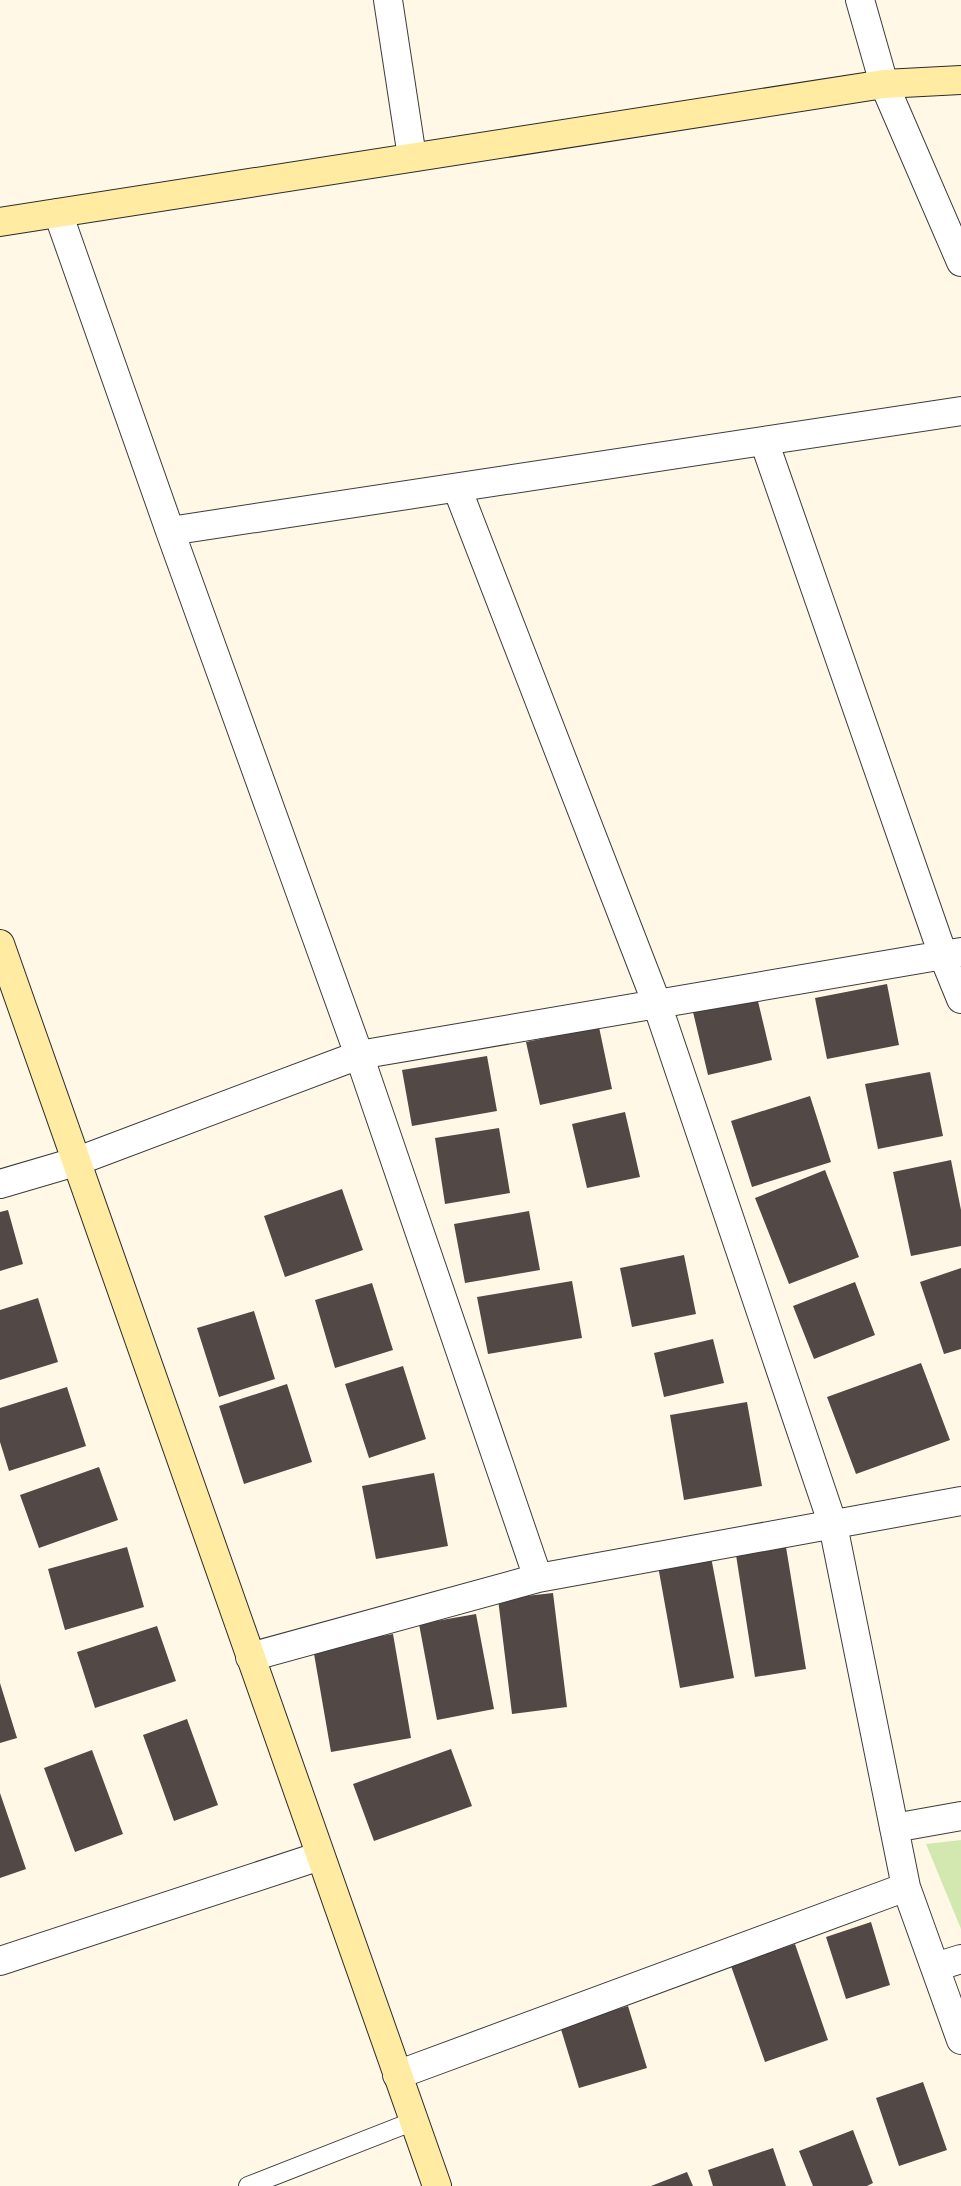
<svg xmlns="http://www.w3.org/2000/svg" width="961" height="2186" font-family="Spectral,serif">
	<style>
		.green { fill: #d3e8b1 }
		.building { fill: #524946 }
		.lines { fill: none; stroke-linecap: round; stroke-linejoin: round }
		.lane-casing { stroke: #3c3c3c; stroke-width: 20 }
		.street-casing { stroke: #3c3c3c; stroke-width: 30 }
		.secondary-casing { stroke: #2b2b2b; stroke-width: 30 }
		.lane { stroke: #fff; stroke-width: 18 }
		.street { stroke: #fff; stroke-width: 28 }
		.secondary { stroke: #ffeba1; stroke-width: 28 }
	</style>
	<rect width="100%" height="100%" fill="#fff8e6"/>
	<path class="green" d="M 961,1840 L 961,1929 L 926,1844 Z"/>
	<path class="building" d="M 887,984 L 899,1045 L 827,1059 L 815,998 Z
		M 757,997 L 772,1060 L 708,1075 L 693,1012 Z
		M 599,1027 L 612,1089 L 540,1105 L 526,1042 Z
		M 487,1056 L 497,1111 L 412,1126 L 402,1070 Z
		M 930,1072 L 943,1136 L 878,1149 L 865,1084 Z
		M 810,1096 L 831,1162 L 752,1187 L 731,1121 Z
		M 625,1112 L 640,1177 L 587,1188 L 572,1124 Z
		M 499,1128 L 510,1193 L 445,1204 L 435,1138 Z
		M 951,1160 L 961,1210 L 961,1246 L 911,1256 L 893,1172 Z
		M 825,1170 L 859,1257 L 789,1284 L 755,1198 Z
		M 342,1189 L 363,1250 L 285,1277 L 264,1216 Z
		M 8,1210 L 23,1264 L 0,1271 L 0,1212 Z
		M 529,1211 L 540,1270 L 465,1283 L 454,1224 Z
		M 684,1255 L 696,1314 L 632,1327 L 620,1268 Z
		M 961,1268 L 961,1349 L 944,1354 L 920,1282 Z
		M 572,1281 L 582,1338 L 488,1354 L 477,1297 Z
		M 855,1282 L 875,1335 L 814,1359 L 793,1306 Z
		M 372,1283 L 393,1350 L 335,1368 L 315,1300 Z
		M 38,1298 L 58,1362 L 0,1380 L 0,1310 Z
		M 254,1311 L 275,1379 L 219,1397 L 197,1328 Z
		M 713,1339 L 724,1383 L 664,1397 L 654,1353 Z
		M 921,1363 L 950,1440 L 856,1474 L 827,1397 Z
		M 403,1366 L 426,1439 L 369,1458 L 345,1384 Z
		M 287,1384 L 312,1462 L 244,1484 L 219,1406 Z
		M 67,1387 L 86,1446 L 9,1471 L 0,1442 L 0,1408 Z
		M 747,1402 L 762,1486 L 684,1500 L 670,1415 Z
		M 99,1467 L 118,1520 L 39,1548 L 20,1495 Z
		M 434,1473 L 448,1546 L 376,1559 L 362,1486 Z
		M 127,1547 L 144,1607 L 65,1630 L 48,1569 Z
		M 786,1547 L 806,1669 L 755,1677 L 736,1555 Z
		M 711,1557 L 734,1678 L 680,1688 L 658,1566 Z
		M 553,1593 L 567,1707 L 512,1714 L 498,1599 Z
		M 476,1614 L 494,1709 L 437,1720 L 419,1624 Z
		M 157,1626 L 176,1681 L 95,1708 L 77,1652 Z
		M 393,1634 L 411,1738 L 331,1752 L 313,1648 Z
		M 0,1683 L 17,1738 L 0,1743 Z
		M 187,1719 L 218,1805 L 174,1821 L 143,1735 Z
		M 451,1749 L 472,1806 L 374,1841 L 353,1784 Z
		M 92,1750 L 123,1834 L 75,1852 L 44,1768 Z
		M 0,1793 L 26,1869 L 0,1878 Z
		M 871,1922 L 890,1985 L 846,1999 L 826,1937 Z
		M 795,1944 L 828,2040 L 765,2062 L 731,1966 Z
		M 628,2006 L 647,2068 L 579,2088 L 560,2026 Z
		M 923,2082 L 947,2150 L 899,2166 L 876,2098 Z
		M 853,2130 L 873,2183 L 867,2186 L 813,2186 L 799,2151 Z
		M 773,2148 L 786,2186 L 713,2186 L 708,2170 Z
		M 687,2172 L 693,2186 L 651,2186 Z"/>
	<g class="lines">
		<g class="lane-casing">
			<path id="lane" d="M 248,2186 L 414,2121"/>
		</g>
		<g class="street-casing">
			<path id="street" d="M 388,0 L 412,157
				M 860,0 L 884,84 L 961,262
				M 58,213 L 170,531 L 359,1055 L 538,1578
				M 764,441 L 943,955 L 961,999
				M 457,488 L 657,1004 L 833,1525 L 906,1887 L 961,2040
				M 170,531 L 961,411
				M 0,1184 L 75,1162 L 359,1055 L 961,952
				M 250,1657 L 538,1578 L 961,1501
				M 894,1828 L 961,1816
				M 0,1961 L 320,1856
				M 935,1967 L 961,1959
				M 397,2075 L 906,1887"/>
		</g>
		<g class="secondary-casing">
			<path id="secondary" d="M 0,222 L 884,84 L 961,80
				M 0,944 L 437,2186"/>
		</g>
		<use href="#lane" class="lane"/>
		<use href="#street" class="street"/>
		<use href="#secondary" class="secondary"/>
	</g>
</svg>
